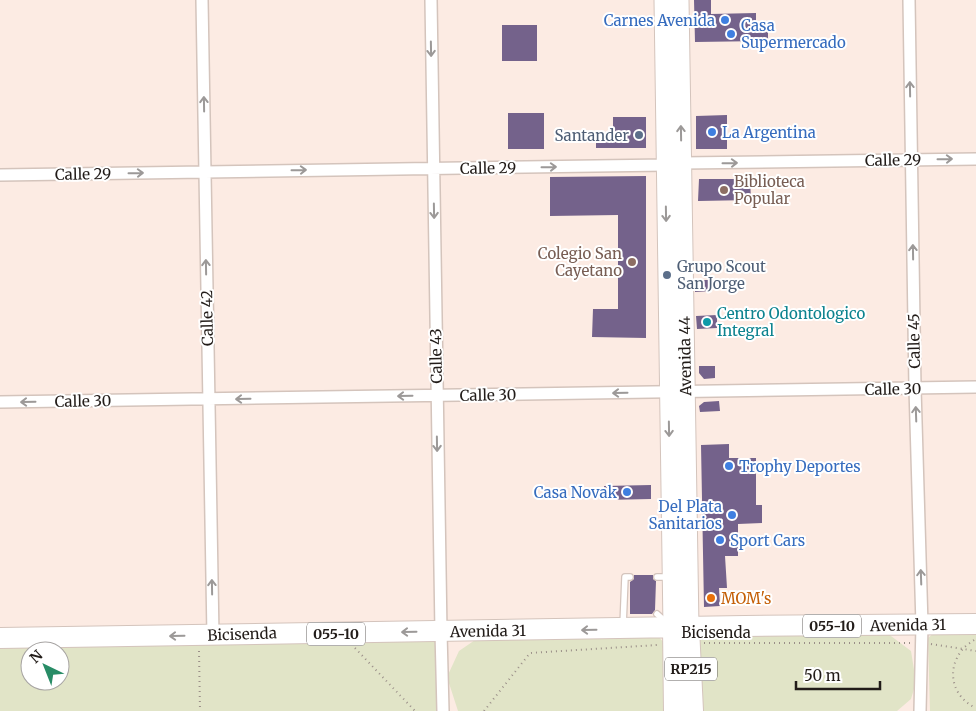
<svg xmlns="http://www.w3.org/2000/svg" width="976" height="711" font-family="Merriweather,serif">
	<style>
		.green { fill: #e1e4c7; fill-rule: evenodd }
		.building { fill: #74628b }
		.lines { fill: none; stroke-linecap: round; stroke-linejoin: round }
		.service-casing { stroke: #d4c4bc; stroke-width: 8 }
		.minor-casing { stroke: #d4c4bc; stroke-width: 14 }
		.primary-casing { stroke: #d4c4bc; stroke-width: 21 }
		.trunk-casing { stroke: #d4c4bc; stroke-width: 22 }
		.path { stroke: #9a8e88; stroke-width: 2; stroke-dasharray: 1 4; stroke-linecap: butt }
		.service { stroke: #fff; stroke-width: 5.5 }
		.minor { stroke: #fff; stroke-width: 11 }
		.primary { stroke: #fff; stroke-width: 19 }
		.trunk { stroke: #fff; stroke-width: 20 }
		.oneway { stroke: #9c9998 }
		.shop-dot { fill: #3f7fe0; stroke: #fff; stroke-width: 2 }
		.service-dot { fill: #5c6f8a; stroke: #fff; stroke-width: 2 }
		.education-dot { fill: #8d6e63; stroke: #fff; stroke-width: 2 }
		.culture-dot { fill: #0f9aa8; stroke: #fff; stroke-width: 2 }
		.food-dot { fill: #e8710a; stroke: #fff; stroke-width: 2 }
		.labels { text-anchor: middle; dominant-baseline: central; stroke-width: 4; stroke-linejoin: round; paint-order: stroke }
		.shield { fill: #fff; stroke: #64605e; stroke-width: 1 }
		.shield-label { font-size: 14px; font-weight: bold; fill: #221c19 }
		.shop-label { font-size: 15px; fill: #366cbe; stroke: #fff; text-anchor: start }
		.service-label { font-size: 15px; fill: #4e5e75; stroke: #fff; text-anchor: end }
		.street-label { font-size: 15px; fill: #221c19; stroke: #fff }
		.education-label { font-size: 15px; fill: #785e54; stroke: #fff; text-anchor: start }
		.culture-label { font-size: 15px; fill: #0d838f; stroke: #fff; text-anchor: start }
		.food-label { font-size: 15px; fill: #c56008; stroke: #fff; text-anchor: start }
	</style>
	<rect width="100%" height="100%" fill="#fcebe3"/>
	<path class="green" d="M 883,630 L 911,651 L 916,682 L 911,699 L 897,711 L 699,711 L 697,642 L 705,635 Z
		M 976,631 L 976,711 L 930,711 L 928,638 L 935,632 Z
		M 657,635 L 666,645 L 667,711 L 458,711 L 447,677 L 459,651 L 478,638 Z
		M 436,637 L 436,711 L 0,711 L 0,644 ZM 30,651 L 60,651 L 60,681 L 30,681 Z"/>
	<path class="building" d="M 694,0 L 711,0 L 711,14 L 756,13 L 756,27 L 768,26 L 768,41 L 695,42 Z
		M 502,25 L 537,25 L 537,61 L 502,61 Z
		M 508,113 L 544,113 L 544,149 L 508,149 Z
		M 727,115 L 727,149 L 696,149 L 696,116 Z
		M 613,117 L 646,117 L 646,148 L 596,148 L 596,133 L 613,132 Z
		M 646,176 L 646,338 L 592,337 L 593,309 L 618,309 L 618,215 L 550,216 L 550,177 Z
		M 699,179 L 750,179 L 751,200 L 698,201 Z
		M 695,280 L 712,280 L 712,291 L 695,292 Z
		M 717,315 L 717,328 L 697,329 L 696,316 Z
		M 699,366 L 715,366 L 715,378 L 704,379 L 699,373 Z
		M 719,401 L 720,411 L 700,412 L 699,406 L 704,402 Z
		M 729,444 L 729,458 L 756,458 L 756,505 L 762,505 L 762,523 L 738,524 L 738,556 L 725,556 L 727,588 L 719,588 L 720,606 L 704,607 L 701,445 Z
		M 651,485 L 651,499 L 604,500 L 604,486 Z
		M 634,575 L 653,575 L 653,579 L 656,581 L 655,610 L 652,614 L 630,614 L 630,582 L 634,579 Z"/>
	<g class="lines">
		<g class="service-casing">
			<path id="service" d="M 657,577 L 670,577
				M 657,614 L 666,622
				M 623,626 L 625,577 L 630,577"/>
		</g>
		<g class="minor-casing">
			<path id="minor" d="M 202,0 L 213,636
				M 431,0 L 441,632 L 443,711
				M 909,0 L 915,388 L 922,625 L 920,711
				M 0,175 L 666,165 L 682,163 L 976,159
				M 0,402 L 976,387"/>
		</g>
		<g class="primary-casing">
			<path id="primary" d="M 664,0 L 673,628
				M 679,0 L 689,628"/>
		</g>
		<g class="trunk-casing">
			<path id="trunk" d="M 673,628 L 674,711
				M 689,628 L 693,711
				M 0,638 L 745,626 L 976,624"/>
		</g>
		<path class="path" d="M 974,640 C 970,643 965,646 962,650 C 946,670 952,697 976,708
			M 704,643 L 912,643
			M 931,644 L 976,651
			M 355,648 L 415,711
			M 199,651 L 200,711
			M 484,711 L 530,653 L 657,645"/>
		<use href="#service" class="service"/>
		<use href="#minor" class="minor"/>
		<use href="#primary" class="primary"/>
		<use href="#trunk" class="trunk"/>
	</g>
	<defs><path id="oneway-shaft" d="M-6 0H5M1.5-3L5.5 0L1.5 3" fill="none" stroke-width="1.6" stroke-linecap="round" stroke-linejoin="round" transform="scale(1.25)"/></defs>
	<g class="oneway">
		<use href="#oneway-shaft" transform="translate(431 49) rotate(89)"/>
		<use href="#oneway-shaft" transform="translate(910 89) rotate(-91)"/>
		<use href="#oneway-shaft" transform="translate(204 104) rotate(-91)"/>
		<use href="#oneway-shaft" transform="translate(681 133) rotate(-91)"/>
		<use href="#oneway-shaft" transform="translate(945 159) rotate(-1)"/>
		<use href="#oneway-shaft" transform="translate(730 163) rotate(-1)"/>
		<use href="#oneway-shaft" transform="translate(549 167) rotate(-1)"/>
		<use href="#oneway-shaft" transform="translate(299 170) rotate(-1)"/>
		<use href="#oneway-shaft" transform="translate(136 173) rotate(-1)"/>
		<use href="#oneway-shaft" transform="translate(434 211) rotate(89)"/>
		<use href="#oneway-shaft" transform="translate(666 214) rotate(89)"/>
		<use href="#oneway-shaft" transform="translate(913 252) rotate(-91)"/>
		<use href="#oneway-shaft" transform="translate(206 267) rotate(-91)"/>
		<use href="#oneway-shaft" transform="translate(620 393) rotate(179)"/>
		<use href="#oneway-shaft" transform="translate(405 396) rotate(179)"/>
		<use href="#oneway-shaft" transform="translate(243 399) rotate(179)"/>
		<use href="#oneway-shaft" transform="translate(28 402) rotate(179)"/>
		<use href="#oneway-shaft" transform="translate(916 414) rotate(-92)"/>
		<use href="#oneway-shaft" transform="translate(669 429) rotate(89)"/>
		<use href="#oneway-shaft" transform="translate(437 444) rotate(89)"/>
		<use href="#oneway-shaft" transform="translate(921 577) rotate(-92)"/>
		<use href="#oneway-shaft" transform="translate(212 587) rotate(-91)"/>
		<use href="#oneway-shaft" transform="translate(589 630) rotate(179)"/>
		<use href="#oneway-shaft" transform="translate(409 632) rotate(179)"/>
		<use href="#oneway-shaft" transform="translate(177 636) rotate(179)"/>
	</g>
	<g class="shop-dot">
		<circle cx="725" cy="20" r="5"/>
		<circle cx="731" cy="34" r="5"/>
		<circle cx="712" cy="132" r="5"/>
		<circle cx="729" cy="466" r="5"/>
		<circle cx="627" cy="492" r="5"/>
		<circle cx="732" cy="515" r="5"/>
		<circle cx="720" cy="540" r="5"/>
	</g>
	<g class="service-dot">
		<circle cx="639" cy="135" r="5"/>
		<circle cx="667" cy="275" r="5"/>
	</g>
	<g class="education-dot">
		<circle cx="724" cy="190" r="5"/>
		<circle cx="632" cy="262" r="5"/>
	</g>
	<circle class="culture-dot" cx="707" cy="322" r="5"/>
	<circle class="food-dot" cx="711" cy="598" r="5"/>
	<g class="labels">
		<g class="shield">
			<rect x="803" y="614.5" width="58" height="23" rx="4"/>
			<rect x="307" y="622.5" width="58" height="23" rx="4"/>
			<rect x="665" y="657.5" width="52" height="23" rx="4"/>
		</g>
		<g class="shield-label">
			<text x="832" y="626">055-10</text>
			<text x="336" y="634">055-10</text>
			<text x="691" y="669">RP215</text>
		</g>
		<g class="shop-label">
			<text x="715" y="20" text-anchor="end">Carnes Avenida</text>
			<text x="741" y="25">Casa<tspan x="741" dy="17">Supermercado</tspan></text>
			<text x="722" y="132">La Argentina</text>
			<text x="739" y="466">Trophy Deportes</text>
			<text x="617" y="492" text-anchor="end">Casa Novak</text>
			<text x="722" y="506" text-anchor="end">Del Plata<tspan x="722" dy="17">Sanitarios</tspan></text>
			<text x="730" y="540">Sport Cars</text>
		</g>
		<g class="service-label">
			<text x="629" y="135">Santander</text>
			<text x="677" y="266" text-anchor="start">Grupo Scout<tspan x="677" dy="17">San Jorge</tspan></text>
		</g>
		<g class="street-label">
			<text transform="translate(893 160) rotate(-1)">Calle 29</text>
			<text transform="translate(488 168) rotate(-1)">Calle 29</text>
			<text transform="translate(83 174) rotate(-1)">Calle 29</text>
			<text transform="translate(207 318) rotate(-91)">Calle 42</text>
			<text transform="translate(914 341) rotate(-91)">Calle 45</text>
			<text transform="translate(436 356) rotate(-91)">Calle 43</text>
			<text transform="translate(685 356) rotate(-91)">Avenida 44</text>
			<text transform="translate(893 389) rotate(-1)">Calle 30</text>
			<text transform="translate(488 395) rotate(-1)">Calle 30</text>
			<text transform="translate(83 401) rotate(-1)">Calle 30</text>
			<text transform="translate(908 625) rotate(-1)">Avenida 31</text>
			<text transform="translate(488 631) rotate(-1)">Avenida 31</text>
			<text x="716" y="632">Bicisenda</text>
			<text transform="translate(242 634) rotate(-2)">Bicisenda</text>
		</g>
		<g class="education-label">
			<text x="734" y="181">Biblioteca<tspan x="734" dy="17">Popular</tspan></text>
			<text x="622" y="253" text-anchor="end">Colegio San<tspan x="622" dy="17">Cayetano</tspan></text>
		</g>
		<g class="culture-label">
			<text x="717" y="313">Centro Odontologico<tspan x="717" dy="17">Integral</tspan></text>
		</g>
		<g class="food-label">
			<text x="721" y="598">MOM's</text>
		</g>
	</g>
	<g transform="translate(45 666) rotate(317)"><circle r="24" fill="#ffffff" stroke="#a7a4a3"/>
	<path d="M0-4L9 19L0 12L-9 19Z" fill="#288c66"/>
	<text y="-8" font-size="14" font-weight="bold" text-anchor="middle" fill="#221c19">N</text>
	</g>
	<path d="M796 681v8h84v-8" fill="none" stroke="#221c19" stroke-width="2.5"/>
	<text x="804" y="681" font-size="15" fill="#221c19" stroke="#ffffff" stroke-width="4" paint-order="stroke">50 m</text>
</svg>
